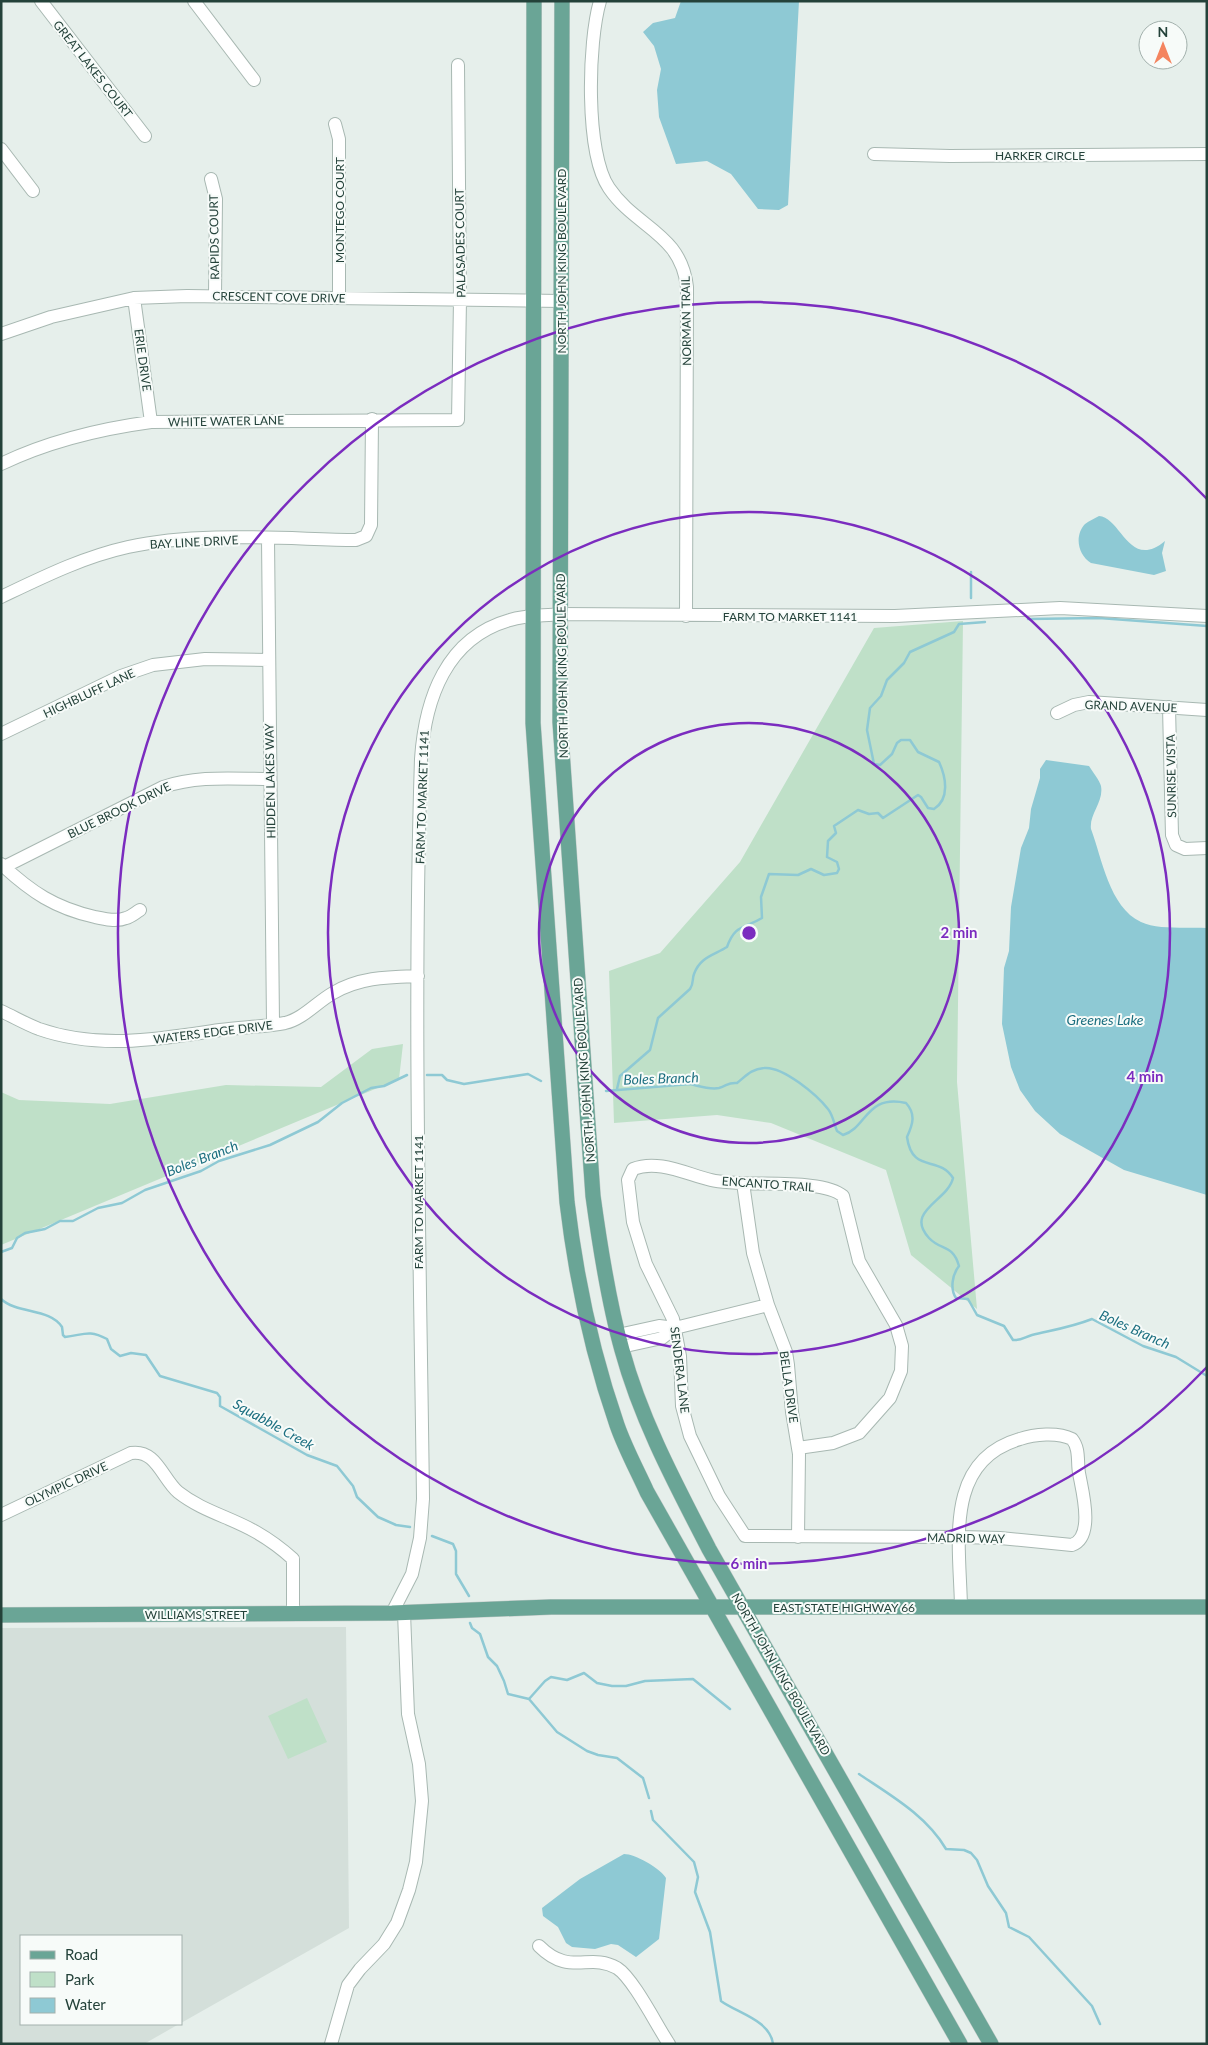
<svg xmlns="http://www.w3.org/2000/svg" width="1208" height="2045" font-family="Lato,sans-serif">
	<style>
		.built { fill: #d4dfda }
		.green { fill: #bfe0c8 }
		.water { fill: #8ec9d4 }
		.lines { fill: none; stroke-linecap: round; stroke-linejoin: round }
		.stream { stroke: #8ec9d4; stroke-width: 2.5 }
		.minor-casing { stroke: #a8b8b2; stroke-width: 14 }
		.major-casing { stroke: #c2cac8; stroke-width: 16 }
		.minor { stroke: #fff; stroke-width: 12 }
		.major { stroke: #6aa596; stroke-width: 15 }
		.ring { fill: none; stroke: #7b2cbf; stroke-width: 2.5 }
		.labels { text-anchor: middle; dominant-baseline: central; stroke-width: 4; stroke-linejoin: round; paint-order: stroke }
		.street-label { font-size: 12px; fill: #24423a; stroke: #f7fbf9 }
		.water-label { font-size: 14px; font-style: italic; fill: #1c6f80; stroke: #f7fbf9 }
		.centre { fill: #7b2cbf; stroke: #f7fbf9; stroke-width: 2.5 }
		.ring-label { font-size: 15px; text-anchor: middle; font-weight: bold; fill: #7b2cbf; stroke: #f7fbf9; stroke-width: 4; stroke-linejoin: round; paint-order: stroke }
	</style>
	<rect width="100%" height="100%" fill="#e6efeb"/>
	<path class="built" d="M 346,1627 L 349,1928 L 181,2023 L 181,1936 L 21,1936 L 21,2024 L 179,2024 L 144,2044 L 1,2044 L 1,1628 Z"/>
	<path class="green" d="M 963,621 L 957,1082 L 977,1309 L 911,1255 L 886,1170 L 771,1123 L 717,1115 L 614,1123 L 609,971 L 660,953 L 740,862 L 874,628 Z
		M 403,1044 L 399,1079 L 1,1245 L 1,1092 L 19,1100 L 110,1104 L 226,1085 L 321,1087 L 372,1049 Z
		M 307,1698 L 327,1742 L 288,1759 L 268,1716 Z"/>
	<path class="water" d="M 681,1 L 799,1 L 788,205 L 779,210 L 758,209 L 731,174 L 707,161 L 676,164 L 659,117 L 657,90 L 661,69 L 654,46 L 643,32 L 653,23 L 675,18 Z
		M 1099,516 C 1121,517 1129,571 1165,541 L 1162,553 L 1166,571 L 1154,575 L 1091,563 C 1078,555 1074,536 1085,524 C 1089,521 1095,518 1099,516 Z
		M 1046,760 L 1089,766 C 1092,771 1100,781 1101,786 C 1104,802 1089,814 1091,829 C 1102,858 1109,907 1141,922 C 1158,930 1188,927 1207,928 L 1207,1195 L 1124,1170 L 1060,1134 L 1035,1111 L 1020,1090 L 1011,1067 L 1002,1024 L 1004,968 L 1009,951 L 1011,907 L 1021,848 L 1029,828 L 1031,809 L 1040,778 L 1040,769 Z
		M 624,1854 C 635,1854 660,1868 666,1878 L 659,1939 L 636,1957 L 618,1945 L 611,1944 L 595,1949 L 572,1947 L 566,1943 L 558,1927 L 543,1916 L 542,1908 L 580,1879 Z"/>
	<g class="lines">
		<path class="stream" d="M 971,572 L 971,598
			M 1028,619 L 1099,618 L 1207,626
			M 427,1075 L 442,1075 L 447,1080 L 464,1084 L 528,1074 L 541,1081
			M 617,1089 L 620,1076 L 650,1050 L 658,1018 L 690,989 C 694,983 692,979 694,974 C 700,957 714,955 727,947 C 735,924 744,929 762,918 L 761,897 L 769,874 L 798,875 L 811,869 L 824,875 L 837,873 L 839,869 L 837,862 L 827,857 L 828,841 L 836,833 L 834,826 L 858,810 L 869,814 L 878,813 L 883,818 L 918,795 L 921,797 L 928,808 L 934,809 C 950,799 946,777 939,762 L 918,752 L 910,740 L 901,740 L 897,743 L 892,754 L 880,765 L 874,764 L 867,730 L 870,708 L 881,696 L 887,680 L 904,663 L 910,652 L 954,632 L 959,624 L 985,622
			M 606,1091 L 690,1084 C 699,1086 710,1090 719,1088 C 727,1086 728,1082 737,1083 C 746,1076 751,1069 764,1068 C 783,1066 817,1095 828,1109 C 833,1115 834,1124 837,1131 L 843,1135 C 867,1128 866,1094 906,1103 C 916,1114 913,1124 907,1137 C 912,1174 939,1155 953,1178 C 948,1201 904,1211 929,1238 C 941,1251 953,1244 959,1266 C 952,1275 950,1289 956,1298 L 968,1299 L 977,1315 L 1004,1326 L 1013,1340 C 1020,1341 1025,1337 1032,1335 C 1053,1330 1072,1327 1092,1319 L 1143,1346 L 1176,1357 L 1207,1376
			M 1,1252 L 12,1248 L 17,1238 L 25,1233 L 45,1229 L 60,1221 L 73,1221 L 98,1208 L 122,1203 L 145,1190 L 201,1171 L 219,1161 L 270,1145 L 318,1122 L 342,1103 L 371,1088 L 384,1086 L 407,1075
			M 1,1299 C 17,1314 50,1308 62,1327 L 63,1335 L 65,1337 C 84,1335 88,1329 107,1339 L 111,1349 L 120,1356 L 131,1353 L 146,1355 L 160,1376 L 217,1393 L 220,1397 L 220,1406 L 307,1455 L 337,1466 L 353,1486 L 357,1497 L 378,1517 L 396,1525 L 410,1527
			M 432,1536 L 453,1544 L 456,1551 L 456,1574 L 469,1596
			M 470,1623 L 472,1628 L 480,1634 L 488,1657 L 497,1666 L 504,1681 L 508,1694 L 529,1699 L 557,1732 L 587,1751 L 598,1755 L 617,1758 L 643,1778 L 649,1798
			M 529,1699 L 545,1681 L 551,1677 L 567,1680 L 584,1673 L 597,1683 L 612,1686 L 626,1686 L 645,1681 L 693,1679 L 730,1709
			M 859,1774 C 890,1795 926,1815 946,1849 L 964,1850 L 971,1853 L 977,1860 L 988,1886 L 1006,1913 L 1009,1927 L 1029,1937 L 1092,2006 L 1100,2024
			M 651,1811 L 653,1820 L 694,1862 L 698,1877 L 695,1892 L 710,1932 L 721,2001 C 737,2013 770,2020 773,2044"/>
		<g class="minor-casing">
			<path id="minor" d="M 41,1 L 145,136
				M 194,1 L 254,80
				M 600,1 C 588,42 585,153 609,188 C 636,228 681,233 687,287 L 686,616
				M 335,124 L 339,139 L 339,298
				M 1,149 L 33,191
				M 874,154 L 950,156 L 1207,154
				M 211,179 L 216,199 L 215,296
				M 134,298 L 151,422
				M 1,334 L 51,317 L 134,298 L 187,296 L 561,301
				M 1,464 C 49,441 99,429 151,422 L 458,420 L 460,300 L 458,65
				M 268,539 L 273,1023
				M 1,597 C 43,577 83,557 128,547 C 200,531 283,539 356,540 L 366,536 L 371,525 L 372,419
				M 1169,707 L 1172,835 L 1176,845 L 1185,849 L 1207,848
				M 1057,713 L 1074,705 L 1089,702 L 1207,710
				M 1,734 L 121,676 L 153,665 L 205,659 L 269,660
				M 1,864 C 31,892 55,908 95,917 C 104,919 117,922 126,918 C 131,917 135,913 140,910
				M 4,867 L 163,787 C 198,775 234,779 270,779
				M 1,1011 C 14,1017 26,1024 39,1029 C 99,1050 160,1039 220,1030 C 241,1027 264,1027 285,1023 C 303,1019 317,1002 333,993 C 360,977 388,977 418,976
				M 743,1183 L 753,1253 L 768,1305 L 786,1352 L 788,1365 L 792,1412 L 799,1454 L 798,1537
				M 675,1328 L 768,1305
				M 618,1335 L 659,1326 L 675,1328 L 662,1338 L 621,1347
				M 798,1448 L 833,1443 L 859,1433 L 890,1398 L 901,1371 L 902,1346 L 896,1325 L 859,1261 L 843,1196 C 821,1177 742,1188 711,1180 C 686,1174 658,1159 633,1169 L 628,1180 L 633,1222 L 646,1264 L 673,1319 L 680,1356 L 682,1406 L 690,1436 L 719,1496 L 745,1536 L 960,1537 L 1000,1538 L 1072,1545 C 1095,1537 1082,1490 1079,1473 C 1077,1461 1080,1449 1072,1439 C 1058,1432 1034,1434 1020,1439 C 943,1461 960,1545 961,1607
				M 1,1515 L 131,1453 C 156,1449 162,1478 178,1492 C 202,1511 230,1517 256,1532 C 270,1540 282,1549 293,1559 L 293,1613
				M 392,1613 L 412,1574 L 420,1538 L 423,1499 C 420,1252 413,1005 421,759 C 425,699 446,638 510,620 C 526,615 544,616 560,614 L 895,616 L 1060,608 L 1207,616
				M 539,1946 C 570,1977 589,1952 617,1968 C 633,1978 657,2026 669,2044
				M 331,2044 L 348,1985 L 360,1969 L 384,1944 L 397,1923 L 409,1890 L 416,1862 L 422,1801 L 419,1764 L 408,1714 L 404,1613"/>
		</g>
		<g class="major-casing">
			<path id="major" d="M 534,1 L 533,723 L 567,1202 C 576,1278 592,1353 617,1425 C 625,1448 637,1470 647,1492 L 960,2044
				M 562,1 L 560,722 L 593,1196 C 600,1247 608,1300 622,1350 C 641,1420 676,1485 709,1549 L 991,2044
				M 1,1615 L 392,1613 L 551,1607 L 1207,1607"/>
		</g>
		<use href="#minor" class="minor"/>
		<use href="#major" class="major"/>
	</g>
	<g class="ring">
		<circle cx="749" cy="933" r="210"/>
		<circle cx="749" cy="933" r="421"/>
		<path d="M1207 1367A631 631 0 1 1 1207 499"/>
	</g>
	<g class="labels">
		<g class="street-label">
			<text transform="translate(93 69) rotate(52)">GREAT LAKES COURT</text>
			<text x="1040" y="155">HARKER CIRCLE</text>
			<text transform="translate(339 210) rotate(-90)">MONTEGO COURT</text>
			<text transform="translate(214 237) rotate(-91)">RAPIDS COURT</text>
			<text transform="translate(460 243) rotate(-91)">PALASADES COURT</text>
			<text transform="translate(561 261) rotate(-90)">NORTH JOHN KING BOULEVARD</text>
			<text transform="translate(279 297) rotate(1)">CRESCENT COVE DRIVE</text>
			<text transform="translate(686 321) rotate(-91)">NORMAN TRAIL</text>
			<text transform="translate(143 360) rotate(82)">ERIE DRIVE</text>
			<text transform="translate(226 421) rotate(-1)">WHITE WATER LANE</text>
			<text transform="translate(194 542) rotate(-3)">BAY LINE DRIVE</text>
			<text x="790" y="616">FARM TO MARKET 1141</text>
			<text transform="translate(562 666) rotate(-91)">NORTH JOHN KING BOULEVARD</text>
			<text transform="translate(89 693) rotate(-25)">HIGHBLUFF LANE</text>
			<text transform="translate(1131 706) rotate(2)">GRAND AVENUE</text>
			<text transform="translate(1171 776) rotate(-91)">SUNRISE VISTA</text>
			<text transform="translate(270 781) rotate(-91)">HIDDEN LAKES WAY</text>
			<text transform="translate(422 797) rotate(-88)">FARM TO MARKET 1141</text>
			<text transform="translate(119 810) rotate(-26)">BLUE BROOK DRIVE</text>
			<text transform="translate(213 1032) rotate(-7)">WATERS EDGE DRIVE</text>
			<text transform="translate(584 1070) rotate(-94)">NORTH JOHN KING BOULEVARD</text>
			<text transform="translate(768 1184) rotate(4)">ENCANTO TRAIL</text>
			<text transform="translate(418 1202) rotate(-90)">FARM TO MARKET 1141</text>
			<text transform="translate(680 1370) rotate(83)">SENDERA LANE</text>
			<text transform="translate(789 1387) rotate(82)">BELLA DRIVE</text>
			<text transform="translate(66 1484) rotate(-25)">OLYMPIC DRIVE</text>
			<text transform="translate(966 1538) rotate(1)">MADRID WAY</text>
			<text x="844" y="1607">EAST STATE HIGHWAY 66</text>
			<text x="196" y="1614">WILLIAMS STREET</text>
			<text transform="translate(781 1674) rotate(60)">NORTH JOHN KING BOULEVARD</text>
		</g>
		<g class="water-label">
			<text x="1105" y="1019">Greenes Lake</text>
			<text transform="translate(661 1078) rotate(-2)">Boles Branch</text>
			<text transform="translate(202 1158) rotate(-21)">Boles Branch</text>
			<text transform="translate(1135 1329) rotate(24)">Boles Branch</text>
			<text transform="translate(274 1424) rotate(29)">Squabble Creek</text>
		</g>
	</g>
	<circle cx="749" cy="933" r="8" class="centre"/>
	<g class="ring-label">
		<text x="959" y="938">2 min</text>
		<text x="1145" y="1082">4 min</text>
		<text x="749" y="1569">6 min</text>
	</g>
	<rect width="1208" height="2045" fill="none" stroke="#24423a" stroke-width="5"/>
	<rect x="20" y="1935" width="162" height="90" fill="#f7fbf9" stroke="#a3b1ad"/>
	<rect x="30" y="1951" width="25" height="8" fill="#6aa596" stroke="#a3b1ad"/>
	<text x="65" y="1960" font-size="15" fill="#24423a">Road</text>
	<rect x="30" y="1972" width="25" height="15" fill="#bfe0c8" stroke="#a3b1ad"/>
	<text x="65" y="1985" font-size="15" fill="#24423a">Park</text>
	<rect x="30" y="1998" width="25" height="15" fill="#8ec9d4" stroke="#a3b1ad"/>
	<text x="65" y="2010" font-size="15" fill="#24423a">Water</text>
	<g transform="translate(1163 45)"><circle r="24" fill="#f7fbf9" stroke="#a3b1ad"/>
	<path d="M0-4L9 19L0 12L-9 19Z" fill="#f4845f"/>
	<text y="-8" font-size="14" font-weight="bold" text-anchor="middle" fill="#24423a">N</text>
	</g>
</svg>
